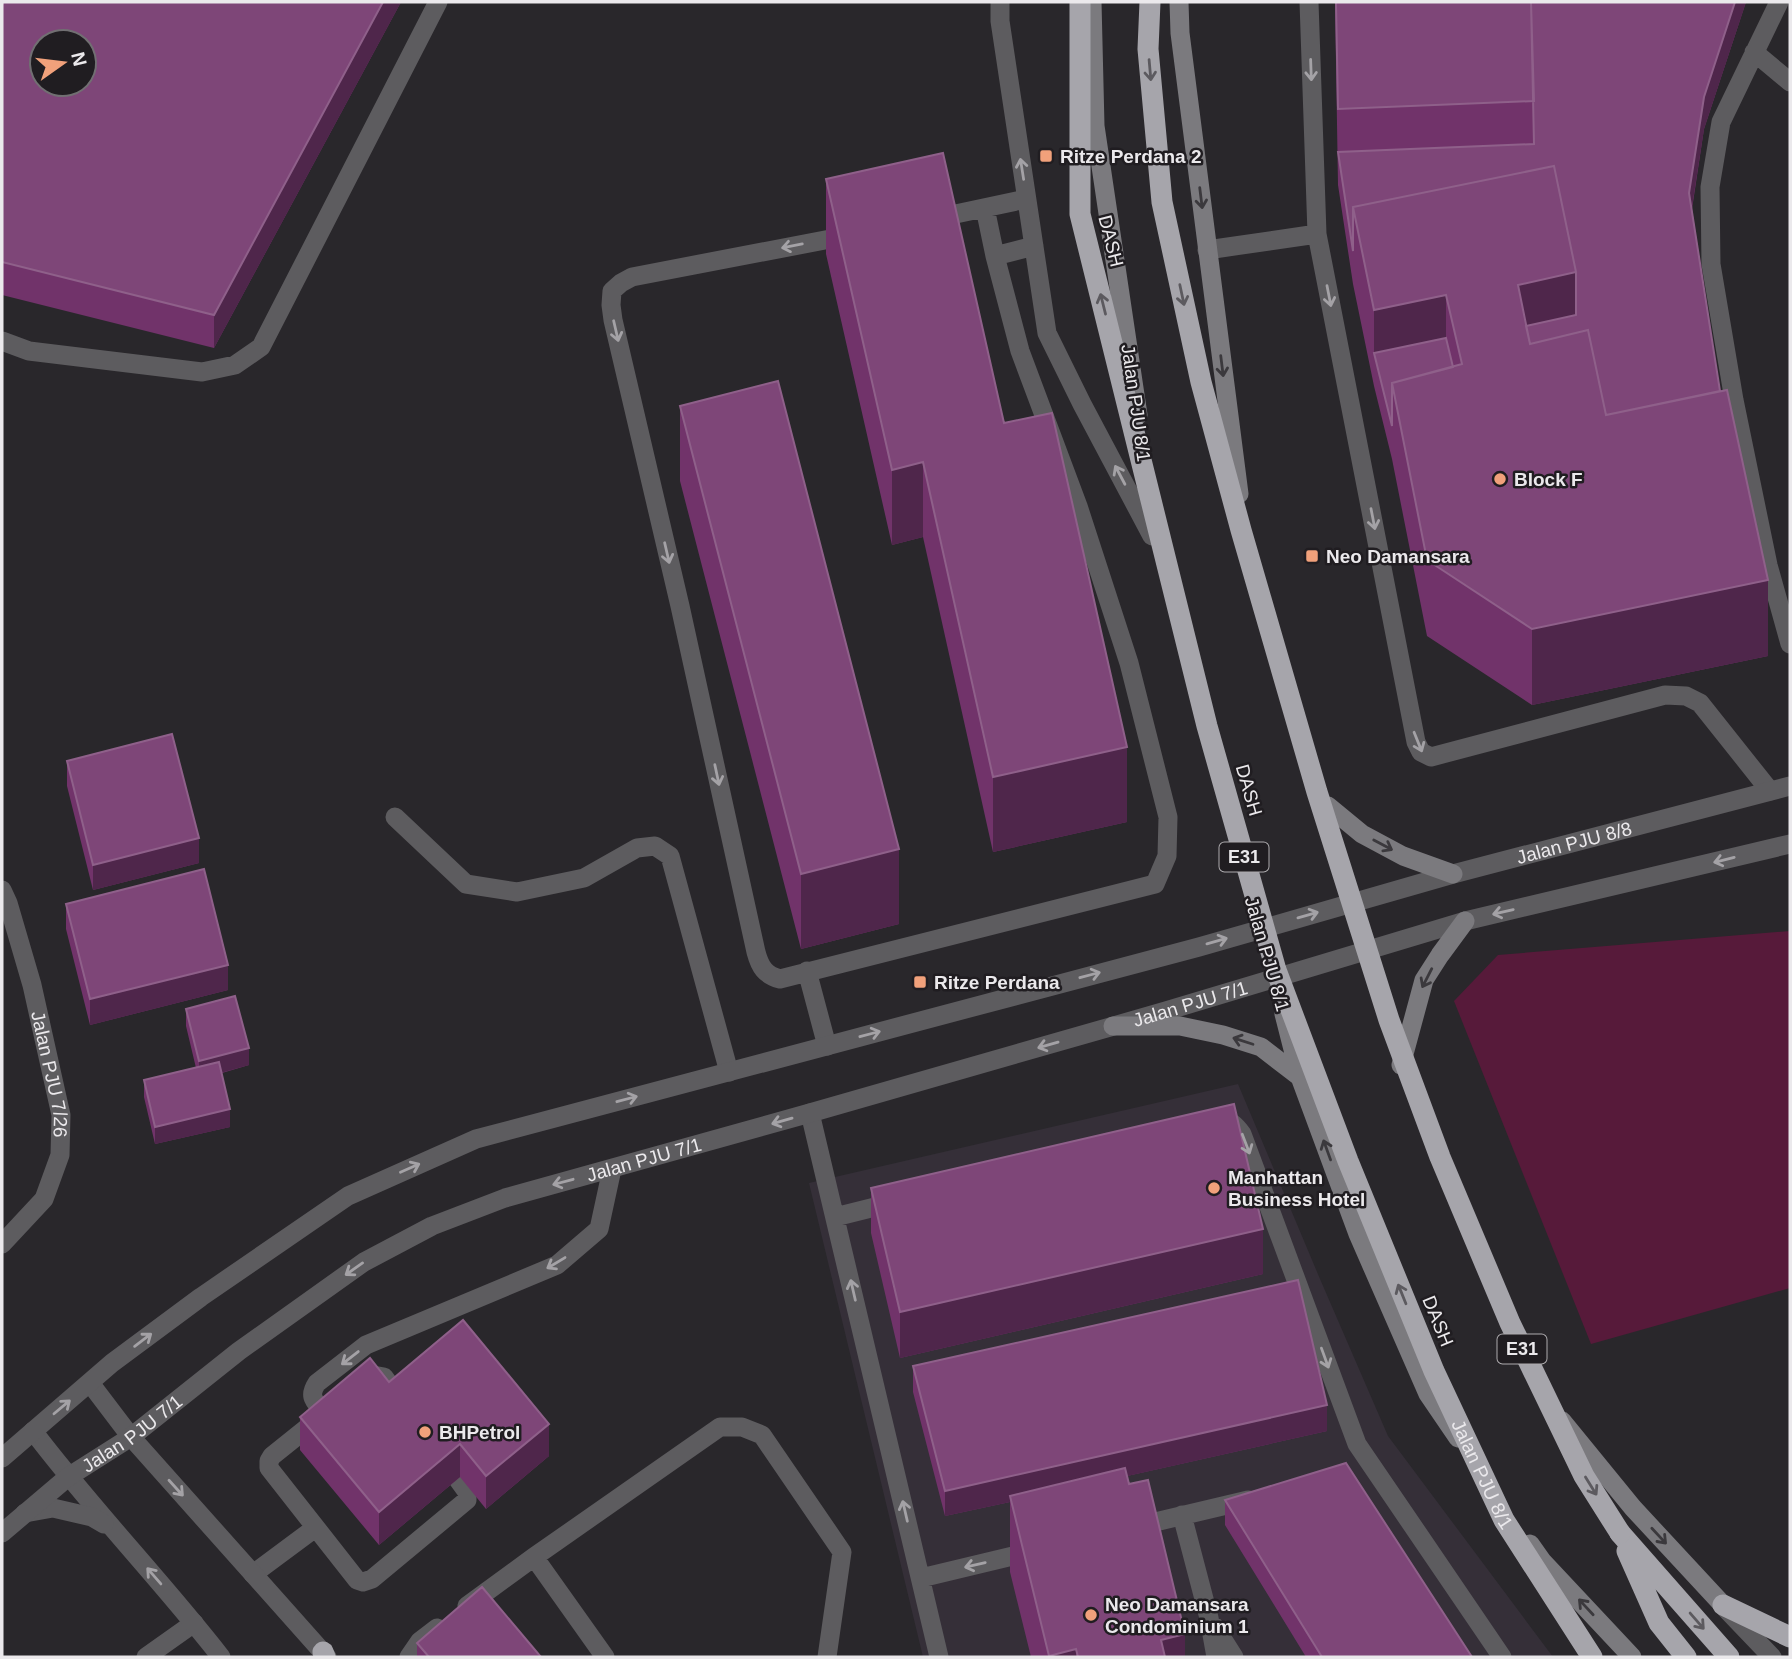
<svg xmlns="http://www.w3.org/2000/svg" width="1792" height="1659" font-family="Arial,sans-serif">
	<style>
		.built { fill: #352f38 }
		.green { fill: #571a3a }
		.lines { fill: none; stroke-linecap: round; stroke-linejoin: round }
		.service { stroke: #5d5c5f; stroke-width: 19 }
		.minor { stroke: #5d5c5f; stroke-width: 19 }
		.tertiary { stroke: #5d5c5f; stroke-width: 19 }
		.secondary { stroke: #7b7a7e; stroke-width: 19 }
		.motorway { stroke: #a6a5ab; stroke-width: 21 }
		.motorway-bridge { stroke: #a6a5ab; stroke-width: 21 }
		.wall { fill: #71336a }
		.shaded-wall { fill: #4f264b }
		.building { fill: #7e4678; stroke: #8f608a; stroke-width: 2; fill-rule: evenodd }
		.oneway { stroke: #5c5a5f }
		.oneway2 { stroke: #a4a2a6 }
		.oneway3 { stroke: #3b393d }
		.poi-dot { fill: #f1a17b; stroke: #201d21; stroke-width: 2.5 }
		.labels { text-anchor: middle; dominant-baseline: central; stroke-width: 5; stroke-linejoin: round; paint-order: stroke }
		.shield { fill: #201d21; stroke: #aeacaf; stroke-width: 2 }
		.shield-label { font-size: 18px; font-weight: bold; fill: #ebe9ec }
		.poi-label { font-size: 19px; font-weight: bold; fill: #ebe9ec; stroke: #201d21; text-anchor: start }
		.street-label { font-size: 19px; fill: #ebe9ec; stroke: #201d21 }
	</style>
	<rect width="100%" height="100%" fill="#29272b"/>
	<path class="built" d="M 1238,1084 L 1320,1279 L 1388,1436 L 1553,1657 L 923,1657 L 809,1183 Z"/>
	<path class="green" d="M 1790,931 L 1790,1288 L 1591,1344 L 1454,1001 L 1498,955 Z"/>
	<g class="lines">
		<path class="service" d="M 1000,2 L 1000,21 L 1047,333 L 1082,404 L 1152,536
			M 1309,2 L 1317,234 L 1416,742 L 1421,752 L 1431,757 L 1665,695 L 1686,696 L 1700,703 L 1770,791
			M 1779,2 L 1721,122 L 1710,187 L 1711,264 L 1734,400 L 1768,565 L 1790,644
			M 1754,52 L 1790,82
			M 932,219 L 1026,199
			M 851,235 L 632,277 L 621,283 L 612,291 L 611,305 L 613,320 L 680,606 L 756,952 C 760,967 765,975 780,979 L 1155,884 L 1167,856 L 1168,817 L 1129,663 L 1078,506 L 1020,351 L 995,256 L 985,208
			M 1207,250 L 1317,234
			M 995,256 L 1034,246
			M 2,341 L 29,351 L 202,372 L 235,365 L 261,347 L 438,2
			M 395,817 L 466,884 L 517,892 L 584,878 L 637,848 L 655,846 L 670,856 L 729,1072
			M 807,971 L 827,1046
			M 810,1113 L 939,1657
			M 1220,1120 C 1231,1120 1236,1126 1242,1134 L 1357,1444 L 1502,1657
			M 835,1217 L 895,1202
			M 373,1375 L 384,1377 L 467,1492 L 467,1500 L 372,1579 L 363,1582 L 357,1580 L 269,1468 L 269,1461 L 272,1456 Z
			M 325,1414 C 316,1402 307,1398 317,1383 L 366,1345 L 557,1265 L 599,1229 L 612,1169
			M 1182,1515 L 1209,1618 L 1216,1657
			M 1134,1527 L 1248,1500
			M 534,1557 L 605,1657
			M 253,1574 L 315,1528
			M 921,1578 L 1034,1551
			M 467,1606 L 534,1557 L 720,1427 L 742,1427 L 762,1435 L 842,1552 L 827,1657
			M 1215,1627 L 1234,1657
			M 409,1657 L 420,1641 L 437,1628"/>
		<g class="minor">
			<path id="s1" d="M 2,890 L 8,903 L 32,985 L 61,1115 L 60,1155 L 44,1199 L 2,1244"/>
			<path d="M 146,1657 L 194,1623"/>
		</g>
		<g class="tertiary">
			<path d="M 90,1383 L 131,1437 L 327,1657"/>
			<path d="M 33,1431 C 92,1509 161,1580 221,1657"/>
			<path id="s2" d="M 2,1458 L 112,1363 L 201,1297 L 348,1196 L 476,1139 L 1199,947 L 1453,874 L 1790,786"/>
			<path d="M 25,1513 L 53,1508 L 92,1517 L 104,1524"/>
			<path id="s3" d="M 2,1533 L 68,1477 L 131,1437 L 239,1351 L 364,1262 L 432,1226 L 505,1198 L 810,1113 L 1166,1011 L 1465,921 L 1790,844"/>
			<path d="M 1726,1609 L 1772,1657"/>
		</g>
		<path class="secondary" d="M 1092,2 L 1095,126 L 1138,415
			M 1179,2 L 1180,33 L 1239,494
			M 1328,806 L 1362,834 L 1403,856 L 1453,874
			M 1284,1014 L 1300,1077 L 1358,1234 L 1428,1394 L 1458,1438
			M 1113,1026 L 1180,1026 L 1223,1035 L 1261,1047 L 1300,1077
			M 1401,1065 L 1424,980 L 1440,955 L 1465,921
			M 1562,1421 L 1633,1508 L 1723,1605
			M 1530,1544 L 1542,1561 L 1632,1657"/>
		<path class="motorway" d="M 1620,1533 L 1729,1657
			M 1627,1551 L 1659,1623 L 1686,1657
			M 1723,1605 L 1790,1637
			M 323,1652 L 325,1657"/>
		<g class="motorway-bridge">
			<path id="s4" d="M 1080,2 L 1080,214 L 1207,726 L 1276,970 L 1348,1161 L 1434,1371 L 1504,1520 L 1592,1657"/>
			<path d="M 1150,2 L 1148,49 L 1162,202 L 1201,382 L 1241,530 L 1317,792 L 1389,1020 L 1440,1157 L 1510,1323 L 1584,1476 L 1620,1533"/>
		</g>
	</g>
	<path class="wall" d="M 4,2 L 401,2 L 214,348 L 2,295 L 2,5 Z
		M 1335,2 L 1746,2 L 1704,129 L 1692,209 L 1720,391 L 1768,656 L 1532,705 L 1427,636 L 1392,459 L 1374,386 L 1353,284 L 1338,185 Z
		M 826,179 L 1004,423 L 1127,822 L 993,852 L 923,537 L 892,545 L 826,254 Z
		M 680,406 L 899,924 L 801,949 L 680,481 Z
		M 67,761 L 199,863 L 93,890 L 67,786 Z
		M 66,904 L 228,990 L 90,1025 L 66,929 Z
		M 186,1009 L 249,1065 L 222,1073 L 230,1127 L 155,1144 L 144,1097 L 144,1080 L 196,1068 L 186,1026 Z
		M 871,1188 L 1263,1274 L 900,1358 L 871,1233 Z
		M 913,1366 L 1327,1431 L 1127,1476 L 1185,1657 L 1031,1657 L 1010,1572 L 1010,1502 L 945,1516 L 913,1392 Z
		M 389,1382 L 549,1456 L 486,1509 L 460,1477 L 379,1545 L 300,1450 L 300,1417 Z
		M 1225,1500 L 1472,1657 L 1306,1657 L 1225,1525 Z
		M 417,1643 L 541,1657 L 417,1657 Z"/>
	<path class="shaded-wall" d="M 383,2 L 401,2 L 214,348 L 214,315 Z
		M 1735,2 L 1746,2 L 1704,129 L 1689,226 L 1689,193 L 1704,97 Z
		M 1576,272 L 1576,348 L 1524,360 L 1518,285 Z
		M 1446,295 L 1446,371 L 1374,353 L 1374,310 Z
		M 923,462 L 923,537 L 892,545 L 892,470 Z
		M 1768,580 L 1768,656 L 1532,705 L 1532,629 Z
		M 1127,747 L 1127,822 L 993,852 L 993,777 Z
		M 199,838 L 199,863 L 93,890 L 93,865 Z
		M 899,849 L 899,924 L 801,949 L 801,874 Z
		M 228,965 L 228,990 L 90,1025 L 90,999 Z
		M 249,1048 L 249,1065 L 199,1079 L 199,1061 Z
		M 230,1109 L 230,1127 L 155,1144 L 155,1127 Z
		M 1263,1229 L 1263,1274 L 900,1358 L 900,1312 Z
		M 1327,1405 L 1327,1431 L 1012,1502 L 1010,1496 L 1010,1502 L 945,1516 L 945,1491 Z
		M 549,1424 L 549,1456 L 486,1509 L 486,1476 Z
		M 460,1444 L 460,1477 L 379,1545 L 379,1512 Z
		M 1185,1634 L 1185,1657 L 1161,1657 L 1161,1640 Z
		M 1076,1649 L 1076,1657 L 1049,1657 L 1049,1656 Z"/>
	<path class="building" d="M 4,2 L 383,2 L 214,315 L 2,262 L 2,5 ZM 42,42 L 84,42 L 84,84 L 42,84 Z
		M 1336,2 L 1531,2 L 1534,101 L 1338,109 Z
		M 1531,2 L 1735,2 L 1704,97 L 1689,193 L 1720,391 L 1606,415 L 1588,330 L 1530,344 L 1526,326 L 1576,315 L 1576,272 L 1554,166 L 1353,207 L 1353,251 L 1338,152 L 1534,144 Z
		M 943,153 L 1004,423 L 1052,413 L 1127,747 L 993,777 L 923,462 L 892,470 L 826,179 Z
		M 1554,166 L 1576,272 L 1518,285 L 1530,344 L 1588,330 L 1606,415 L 1727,390 L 1768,580 L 1532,629 L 1427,560 L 1392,383 L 1462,364 L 1446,295 L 1374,310 L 1353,207 Z
		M 1446,338 L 1453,367 L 1392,383 L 1392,426 L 1374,353 Z
		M 778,381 L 899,849 L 801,874 L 680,406 Z
		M 172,734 L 199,838 L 93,865 L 67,761 Z
		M 204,869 L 228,965 L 90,999 L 66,904 Z
		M 235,996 L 249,1048 L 199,1061 L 186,1009 Z
		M 219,1062 L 230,1109 L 155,1127 L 144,1080 Z
		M 1234,1104 L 1263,1229 L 900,1312 L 871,1188 Z
		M 1298,1280 L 1327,1405 L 945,1491 L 913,1366 Z
		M 463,1320 L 549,1424 L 486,1476 L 460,1444 L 379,1512 L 300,1417 L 370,1358 L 389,1382 Z
		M 1346,1463 L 1472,1657 L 1322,1657 L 1225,1500 Z
		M 1125,1468 L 1129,1484 L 1148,1480 L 1185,1634 L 1161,1640 L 1165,1657 L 1078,1657 L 1076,1649 L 1049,1656 L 1010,1496 Z
		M 482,1587 L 541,1657 L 429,1657 L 417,1643 Z"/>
	<defs><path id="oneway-shaft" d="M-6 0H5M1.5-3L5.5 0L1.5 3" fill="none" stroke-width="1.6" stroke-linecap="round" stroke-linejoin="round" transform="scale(1.75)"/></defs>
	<g class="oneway">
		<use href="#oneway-shaft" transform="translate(1150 70) rotate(85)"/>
		<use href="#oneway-shaft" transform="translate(1182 295) rotate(78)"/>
		<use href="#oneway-shaft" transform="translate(1103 304) rotate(-104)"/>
		<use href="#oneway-shaft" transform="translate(1402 1294) rotate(-112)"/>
		<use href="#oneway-shaft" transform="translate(1591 1486) rotate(58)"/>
		<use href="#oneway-shaft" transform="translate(1697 1621) rotate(49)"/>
	</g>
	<g class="oneway2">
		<use href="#oneway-shaft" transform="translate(1311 70) rotate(88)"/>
		<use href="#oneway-shaft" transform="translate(1022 169) rotate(-99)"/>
		<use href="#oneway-shaft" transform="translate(792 246) rotate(169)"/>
		<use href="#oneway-shaft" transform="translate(1329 296) rotate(79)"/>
		<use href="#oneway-shaft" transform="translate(616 331) rotate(77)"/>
		<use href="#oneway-shaft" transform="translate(1120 475) rotate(-118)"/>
		<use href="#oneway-shaft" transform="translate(1373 519) rotate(79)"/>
		<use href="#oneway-shaft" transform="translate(667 553) rotate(77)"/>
		<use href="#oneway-shaft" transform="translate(1418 742) rotate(68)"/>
		<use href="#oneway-shaft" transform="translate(717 775) rotate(78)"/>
		<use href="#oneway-shaft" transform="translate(1724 860) rotate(166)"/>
		<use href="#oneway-shaft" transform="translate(1503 912) rotate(167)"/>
		<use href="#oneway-shaft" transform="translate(1308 915) rotate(-16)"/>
		<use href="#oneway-shaft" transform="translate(1217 941) rotate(-16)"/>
		<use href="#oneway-shaft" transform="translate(1090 975) rotate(-15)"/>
		<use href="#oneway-shaft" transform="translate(870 1034) rotate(-15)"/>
		<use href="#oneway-shaft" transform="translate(1048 1045) rotate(164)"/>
		<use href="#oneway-shaft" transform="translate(627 1099) rotate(-15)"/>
		<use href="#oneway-shaft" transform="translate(782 1121) rotate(164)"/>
		<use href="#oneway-shaft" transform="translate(1246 1144) rotate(69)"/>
		<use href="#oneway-shaft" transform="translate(410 1168) rotate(-24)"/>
		<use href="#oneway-shaft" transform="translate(563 1182) rotate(165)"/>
		<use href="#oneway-shaft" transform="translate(556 1263) rotate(149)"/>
		<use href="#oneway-shaft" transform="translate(354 1269) rotate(145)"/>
		<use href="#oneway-shaft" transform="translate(853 1290) rotate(-103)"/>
		<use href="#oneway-shaft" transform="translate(143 1340) rotate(-37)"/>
		<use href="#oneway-shaft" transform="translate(350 1358) rotate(142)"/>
		<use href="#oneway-shaft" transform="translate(1325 1358) rotate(70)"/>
		<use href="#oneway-shaft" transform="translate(62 1407) rotate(-40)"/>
		<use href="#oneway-shaft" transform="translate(176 1488) rotate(48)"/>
		<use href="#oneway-shaft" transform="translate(905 1511) rotate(-103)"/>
		<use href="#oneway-shaft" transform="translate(975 1565) rotate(167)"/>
		<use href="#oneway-shaft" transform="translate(154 1576) rotate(-131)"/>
	</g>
	<g class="oneway3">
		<use href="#oneway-shaft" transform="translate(1201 198) rotate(83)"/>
		<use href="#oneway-shaft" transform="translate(1222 366) rotate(83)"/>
		<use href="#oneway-shaft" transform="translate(1383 845) rotate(28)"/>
		<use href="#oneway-shaft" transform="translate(1427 978) rotate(117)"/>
		<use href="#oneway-shaft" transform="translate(1243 1041) rotate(-162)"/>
		<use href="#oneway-shaft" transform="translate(1327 1150) rotate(-110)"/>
		<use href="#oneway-shaft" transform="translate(1659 1536) rotate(47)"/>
		<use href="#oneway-shaft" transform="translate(1586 1607) rotate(-133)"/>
	</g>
	<g class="poi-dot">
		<rect x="1039" y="149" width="14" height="14" rx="3.5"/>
		<circle cx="1500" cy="479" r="7"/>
		<rect x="1305" y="549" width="14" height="14" rx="3.5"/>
		<rect x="913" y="975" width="14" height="14" rx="3.5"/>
		<circle cx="1214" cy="1188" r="7"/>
		<circle cx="425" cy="1432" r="7"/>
		<circle cx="1091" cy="1615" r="7"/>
	</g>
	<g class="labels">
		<g class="shield">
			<rect x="1219.5" y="842.5" width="49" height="29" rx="5"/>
			<rect x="1497.5" y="1334.5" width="49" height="29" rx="5"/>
		</g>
		<g class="shield-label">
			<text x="1244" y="857">E31</text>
			<text x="1522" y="1349">E31</text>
		</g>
		<g class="poi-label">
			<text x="1060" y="156">Ritze Perdana 2</text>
			<text x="1514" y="479">Block F</text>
			<text x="1326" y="556">Neo Damansara</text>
			<text x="934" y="982">Ritze Perdana</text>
			<text x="1228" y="1177">Manhattan<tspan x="1228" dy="22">Business Hotel</tspan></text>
			<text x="439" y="1432">BHPetrol</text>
			<text x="1105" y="1604">Neo Damansara<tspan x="1105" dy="22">Condominium 1</tspan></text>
		</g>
		<g class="street-label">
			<text transform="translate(1111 241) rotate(76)">DASH</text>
			<text transform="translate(1136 403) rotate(82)">Jalan PJU 8/1</text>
			<text transform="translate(1249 790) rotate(74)">DASH</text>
			<text stroke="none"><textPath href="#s2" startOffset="1712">Jalan PJU 8/8</textPath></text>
			<text transform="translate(1267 954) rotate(74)">Jalan PJU 8/1</text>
			<text stroke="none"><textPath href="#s3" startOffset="1320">Jalan PJU 7/1</textPath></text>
			<text stroke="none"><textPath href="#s1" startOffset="191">Jalan PJU 7/26</textPath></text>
			<text stroke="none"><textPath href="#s3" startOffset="752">Jalan PJU 7/1</textPath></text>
			<text transform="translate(1438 1321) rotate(68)">DASH</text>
			<text stroke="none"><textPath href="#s3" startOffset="164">Jalan PJU 7/1</textPath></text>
			<text stroke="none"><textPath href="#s4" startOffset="1538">Jalan PJU 8/1</textPath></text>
		</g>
	</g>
	<rect width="1792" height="1659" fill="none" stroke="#ebe9ec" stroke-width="7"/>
	<g transform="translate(63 63) rotate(76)"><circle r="33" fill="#201d21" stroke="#716f72" stroke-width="2"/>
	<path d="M0-5L12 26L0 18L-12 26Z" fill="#f1a17b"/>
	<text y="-10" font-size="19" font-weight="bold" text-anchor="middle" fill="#ebe9ec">N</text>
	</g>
</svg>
